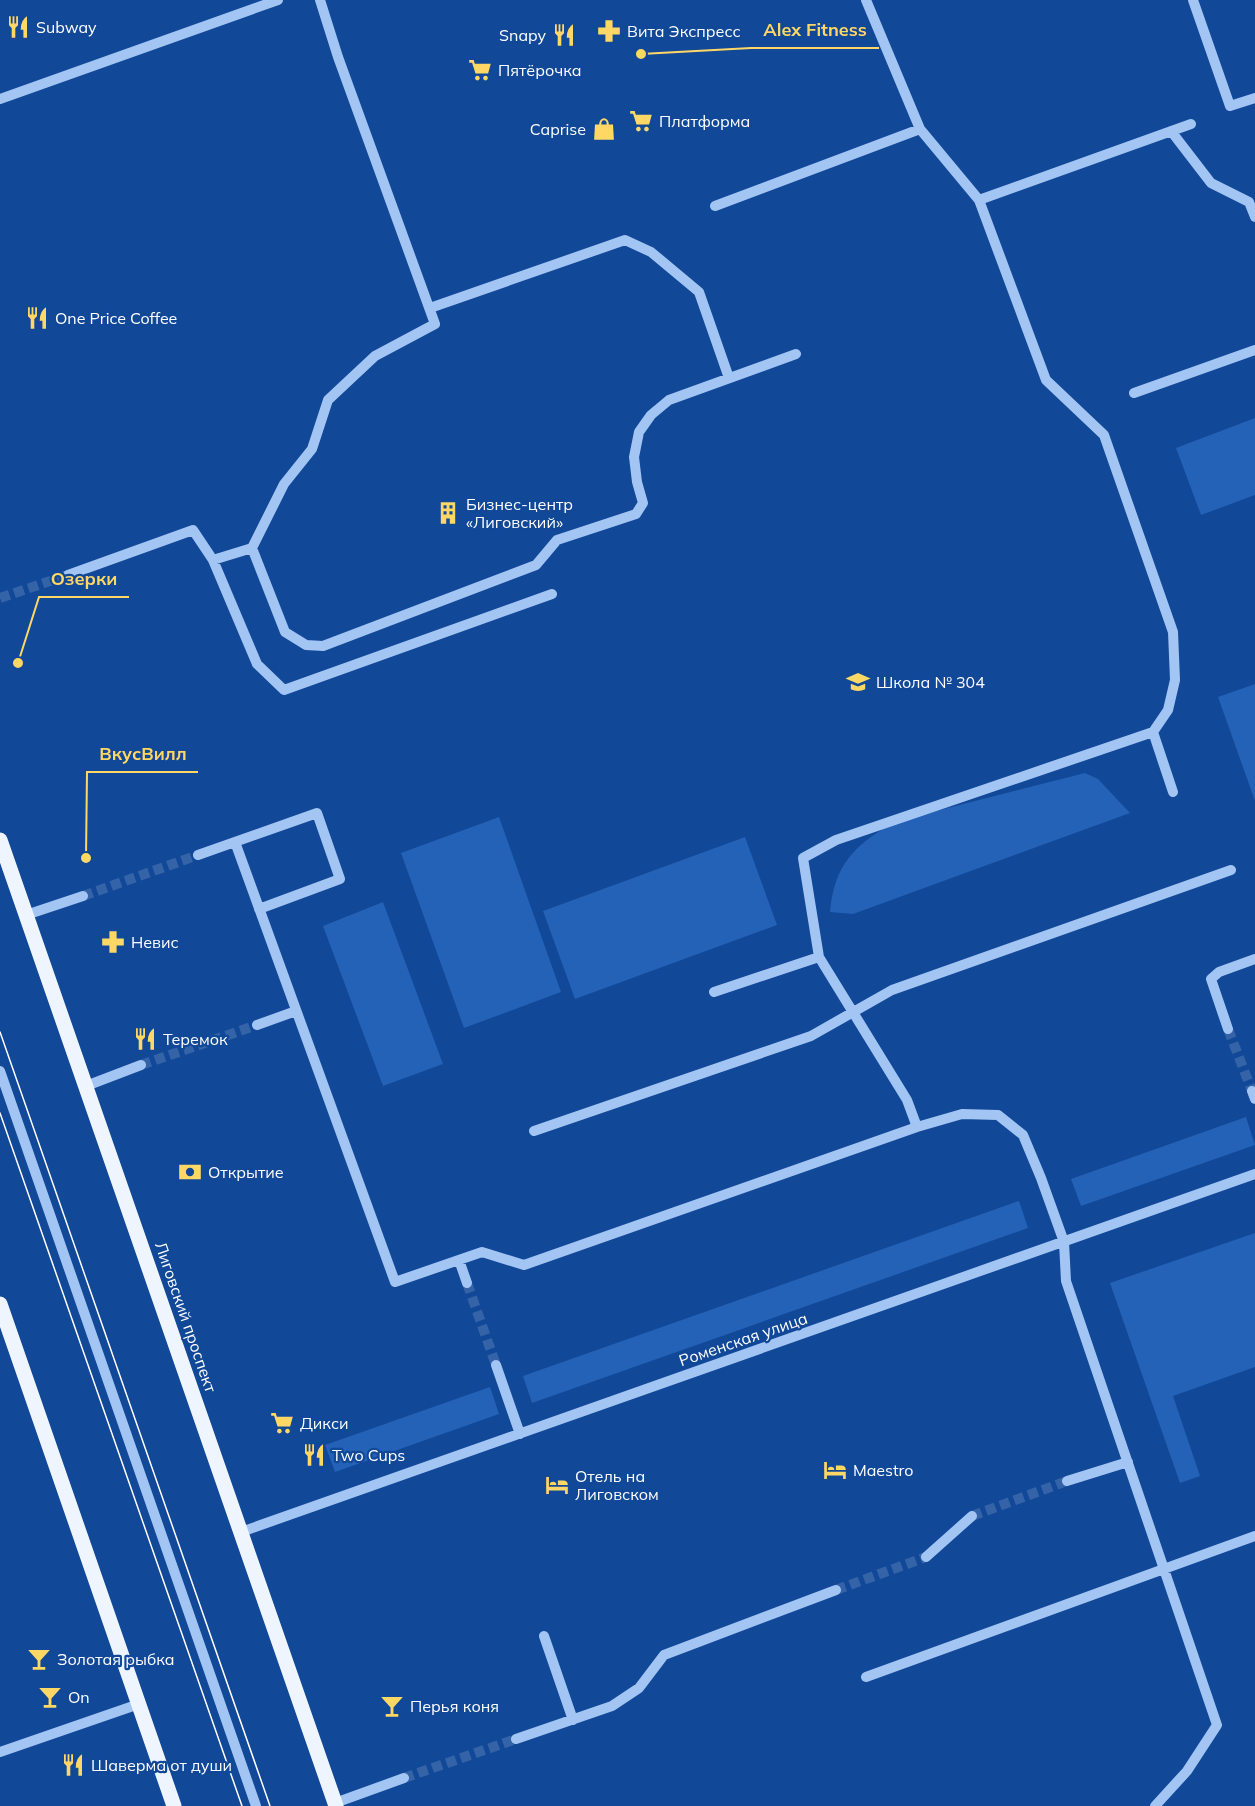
<svg xmlns="http://www.w3.org/2000/svg" width="1255" height="1806" font-family="Mulish,sans-serif">
	<style>
		.green { fill: #2462b7 }
		.lines { fill: none; stroke-linecap: round; stroke-linejoin: round }
		.minor-tunnel { stroke: #3563a7; stroke-width: 10; stroke-dasharray: 10 5; stroke-linecap: butt }
		.minor { stroke: #a3c5f4; stroke-width: 10 }
		.major { stroke: #eff5ff; stroke-width: 15 }
		.tram { stroke: #fff; stroke-width: 1.5 }
		.labels { text-anchor: middle; dominant-baseline: central; stroke-width: 4.5; stroke-linejoin: round; paint-order: stroke }
		.poi-label { font-size: 16px; fill: #fff; stroke: #114898; text-anchor: start }
		.street-label { font-size: 16px; fill: #fff; stroke: #114898 }
		.leader { fill: none; stroke: #ffd765; stroke-width: 2 }
		.callout-dot { fill: #ffd765; stroke: #114898; stroke-width: 2 }
		.callout-label { font-size: 18px; text-anchor: middle; font-weight: bold; fill: #ffd765; stroke: #114898; stroke-width: 4.5; stroke-linejoin: round; paint-order: stroke }
	</style>
	<rect width="100%" height="100%" fill="#114898"/>
	<path class="green" d="M 1255,418 L 1255,495 L 1201,515 L 1176,448 Z
		M 1255,684 L 1255,801 L 1218,697 Z
		M 1085,773 L 1098,779 L 1130,813 L 853,914 L 830,912 C 834,864 856,843 897,821 Z
		M 499,817 L 561,992 L 464,1028 L 401,853 Z
		M 745,837 L 777,925 L 575,999 L 543,911 Z
		M 383,902 L 443,1064 L 383,1086 L 323,926 Z
		M 1246,1117 L 1255,1145 L 1081,1206 L 1071,1179 Z
		M 1019,1201 L 1028,1228 L 532,1403 L 523,1376 Z
		M 1255,1233 L 1255,1367 L 1173,1396 L 1200,1476 L 1180,1483 L 1110,1283 Z
		M 490,1387 L 499,1414 L 335,1472 L 325,1445 Z"/>
	<g class="lines">
		<path class="minor-tunnel" d="M 0,598 L 68,575
			M 83,896 L 198,855
			M 1228,1029 L 1252,1091
			M 141,1065 L 257,1025
			M 467,1283 L 496,1365
			M 972,1516 L 1067,1481
			M 836,1590 L 926,1557
			M 404,1778 L 516,1739"/>
		<path class="minor" d="M 866,0 L 920,129 L 979,200 L 1191,124
			M 1193,0 L 1230,106 L 1255,98
			M 0,99 L 278,0
			M 1171,131 L 1211,183 L 1249,202 L 1255,217
			M 715,206 L 920,129
			M 430,308 L 625,240 L 651,252 L 699,292 L 729,378
			M 1134,393 L 1255,350
			M 252,548 L 285,632 L 306,645 L 323,646 L 536,565 L 557,540 L 636,514 L 643,503 L 637,482 L 634,457 L 639,432 L 651,415 L 669,400 L 796,354
			M 213,560 L 257,664 L 284,690 L 552,594
			M 68,575 L 193,530 L 213,560 L 252,548 L 284,484 L 312,449 L 328,400 L 375,356 L 435,324 L 338,57 L 320,0
			M 1153,732 L 1173,792
			M 235,842 L 395,1282 L 482,1252 L 524,1265 L 917,1127 L 962,1114 L 998,1115 L 1023,1135 L 1041,1178 L 1064,1242 L 1066,1281 L 1217,1725 L 1187,1771 L 1155,1806
			M 198,855 L 317,813 L 340,879 L 259,909
			M 26,915 L 83,896
			M 819,957 L 803,858 L 836,840 L 1153,732 L 1168,710 L 1175,680 L 1173,632 L 1104,435 L 1046,380 L 979,200
			M 714,992 L 819,957 L 907,1100 L 917,1127
			M 257,1025 L 296,1011
			M 1228,1029 L 1211,979 L 1219,972 L 1255,959
			M 0,1071 L 256,1806
			M 86,1086 L 141,1065
			M 1252,1091 L 1255,1099
			M 534,1131 L 811,1036 L 892,990 L 1231,870
			M 459,1260 L 467,1283
			M 496,1365 L 520,1434
			M 1067,1481 L 1128,1462
			M 241,1532 L 1255,1174
			M 926,1557 L 972,1516
			M 544,1636 L 573,1720
			M 866,1677 L 1255,1536
			M 516,1739 L 612,1706 L 639,1688 L 664,1655 L 836,1590
			M 0,1752 L 139,1704
			M 335,1803 L 404,1778"/>
		<path class="major" d="M 0,840 L 336,1806
			M 0,1304 L 174,1806"/>
		<path class="tram" d="M 0,1032 L 270,1806
			M 0,1113 L 242,1806"/>
	</g>
	<defs>
		<g id="restaurant-bare" transform="scale(1.8)"><path d="M-5-6h1v4h1v-4h1v4h1v-4h1v5L-1.5 .5V6h-2V.5L-5-1ZM5-6V6H3V1.5H1.5Q1.5-4 5-6Z" fill="#ffd765" stroke="#114898" stroke-width="2.5" paint-order="stroke"/></g>
		<g id="pharmacy-bare" transform="scale(1.8)"><path d="M-2-6h4v4h4v4h-4v4h-4v-4h-4v-4h4Z" fill="#ffd765" stroke="#114898" stroke-width="2.5" paint-order="stroke"/></g>
		<g id="supermarket-bare" transform="scale(1.8)"><path d="M-6-5.5h2.5l.6 2H6L4.5 2H-2.5L-4.4-4H-6ZM-1.5 3.2a1.3 1.3 0 1 0 .1 0ZM3 3.2a1.3 1.3 0 1 0 .1 0Z" fill="#ffd765" stroke="#114898" stroke-width="2.5" paint-order="stroke"/></g>
		<g id="shop-bare" transform="scale(1.8)"><path d="M-5-2.5h2.3a2.7 3.5 0 0 1 5.4 0H5L5.5 6h-11ZM-1.5-2.5h3a1.5 2.3 0 0 0-3 0Z" fill="#ffd765" stroke="#114898" stroke-width="2.5" paint-order="stroke"/></g>
		<g id="building-bare" transform="scale(1.8)"><path d="M-4-6H4V6H1V3H-1V6H-4ZM-2.5-4.3h1.7v1.8h-1.7ZM.8-4.3h1.7v1.8H.8ZM-2.5-1h1.7V.8h-1.7ZM.8-1h1.7V.8H.8Z" fill="#ffd765" stroke="#114898" stroke-width="2.5" paint-order="stroke"/></g>
		<g id="school-bare" transform="scale(1.8)"><path d="M0-5L7-2L0 1L-7-2ZM-4 1L0 2.5L4 1V4Q0 6-4 4Z" fill="#ffd765" stroke="#114898" stroke-width="2.5" paint-order="stroke"/></g>
		<g id="bank-bare" transform="scale(1.8)"><path d="M-6-4H6V4H-6ZM0-2.3a2.3 2.3 0 1 0 0 4.6a2.3 2.3 0 1 0 0-4.6Z" fill="#ffd765" stroke="#114898" stroke-width="2.5" paint-order="stroke"/></g>
		<g id="hotel-bare" transform="scale(1.8)"><path d="M-6-4.5h1.5V1H6V5H4.5V3h-9V5H-6ZM-4 0a1.8 1.8 0 1 1 3.6 0ZM.5 0V-2.5h3Q6-2.5 6 0Z" fill="#ffd765" stroke="#114898" stroke-width="2.5" paint-order="stroke"/></g>
		<g id="bar-bare" transform="scale(1.8)"><path d="M-6-5H6L.8 .8V4.5H3.5V6h-7V4.5H-.8V.8Z" fill="#ffd765" stroke="#114898" stroke-width="2.5" paint-order="stroke"/></g>
	</defs>
	<g fill-rule="evenodd">
		<use href="#restaurant-bare" x="18" y="27"/>
		<use href="#pharmacy-bare" x="609" y="31"/>
		<use href="#restaurant-bare" x="564" y="35"/>
		<use href="#supermarket-bare" x="480" y="70"/>
		<use href="#supermarket-bare" x="641" y="121"/>
		<use href="#shop-bare" x="604" y="129"/>
		<use href="#restaurant-bare" x="37" y="318"/>
		<use href="#building-bare" x="448" y="513"/>
		<use href="#school-bare" x="858" y="682"/>
		<use href="#pharmacy-bare" x="113" y="942"/>
		<use href="#restaurant-bare" x="145" y="1039"/>
		<use href="#bank-bare" x="190" y="1172"/>
		<use href="#supermarket-bare" x="282" y="1423"/>
		<use href="#restaurant-bare" x="314" y="1455"/>
		<use href="#hotel-bare" x="835" y="1470"/>
		<use href="#hotel-bare" x="557" y="1485"/>
		<use href="#bar-bare" x="39" y="1659"/>
		<use href="#bar-bare" x="50" y="1697"/>
		<use href="#bar-bare" x="392" y="1706"/>
		<use href="#restaurant-bare" x="73" y="1765"/>
	</g>
	<g class="labels">
		<g class="poi-label">
			<text x="36" y="27">Subway</text>
			<text x="627" y="31">Вита Экспресс</text>
			<text x="546" y="35" text-anchor="end">Snapy</text>
			<text x="498" y="70">Пятёрочка</text>
			<text x="659" y="121">Платформа</text>
			<text x="586" y="129" text-anchor="end">Caprise</text>
			<text x="55" y="318">One Price Coffee</text>
			<text x="466" y="504">Бизнес-центр<tspan x="466" dy="18">«Лиговский»</tspan></text>
			<text x="876" y="682">Школа № 304</text>
			<text x="131" y="942">Невис</text>
			<text x="163" y="1039">Теремок</text>
			<text x="208" y="1172">Открытие</text>
			<text x="300" y="1423">Дикси</text>
			<text x="332" y="1455">Two Cups</text>
			<text x="853" y="1470">Maestro</text>
			<text x="575" y="1476">Отель на<tspan x="575" dy="18">Лиговском</tspan></text>
			<text x="57" y="1659">Золотая рыбка</text>
			<text x="68" y="1697">On</text>
			<text x="410" y="1706">Перья коня</text>
			<text x="91" y="1765">Шаверма от души</text>
		</g>
		<g class="street-label">
			<text transform="translate(186 1317) rotate(71)">Лиговский проспект</text>
			<text transform="translate(743 1339) rotate(-19)">Роменская улица</text>
		</g>
	</g>
	<path class="leader" d="M641 54L751 48H879M18 663L39 597H129M86 858L87 772H198"/>
	<g class="callout-dot">
		<circle cx="641" cy="54" r="6"/>
		<circle cx="18" cy="663" r="6"/>
		<circle cx="86" cy="858" r="6"/>
	</g>
	<g class="callout-label">
		<text x="815" y="36">Alex Fitness</text>
		<text x="84" y="585">Озерки</text>
		<text x="143" y="760">ВкусВилл</text>
	</g>
</svg>
